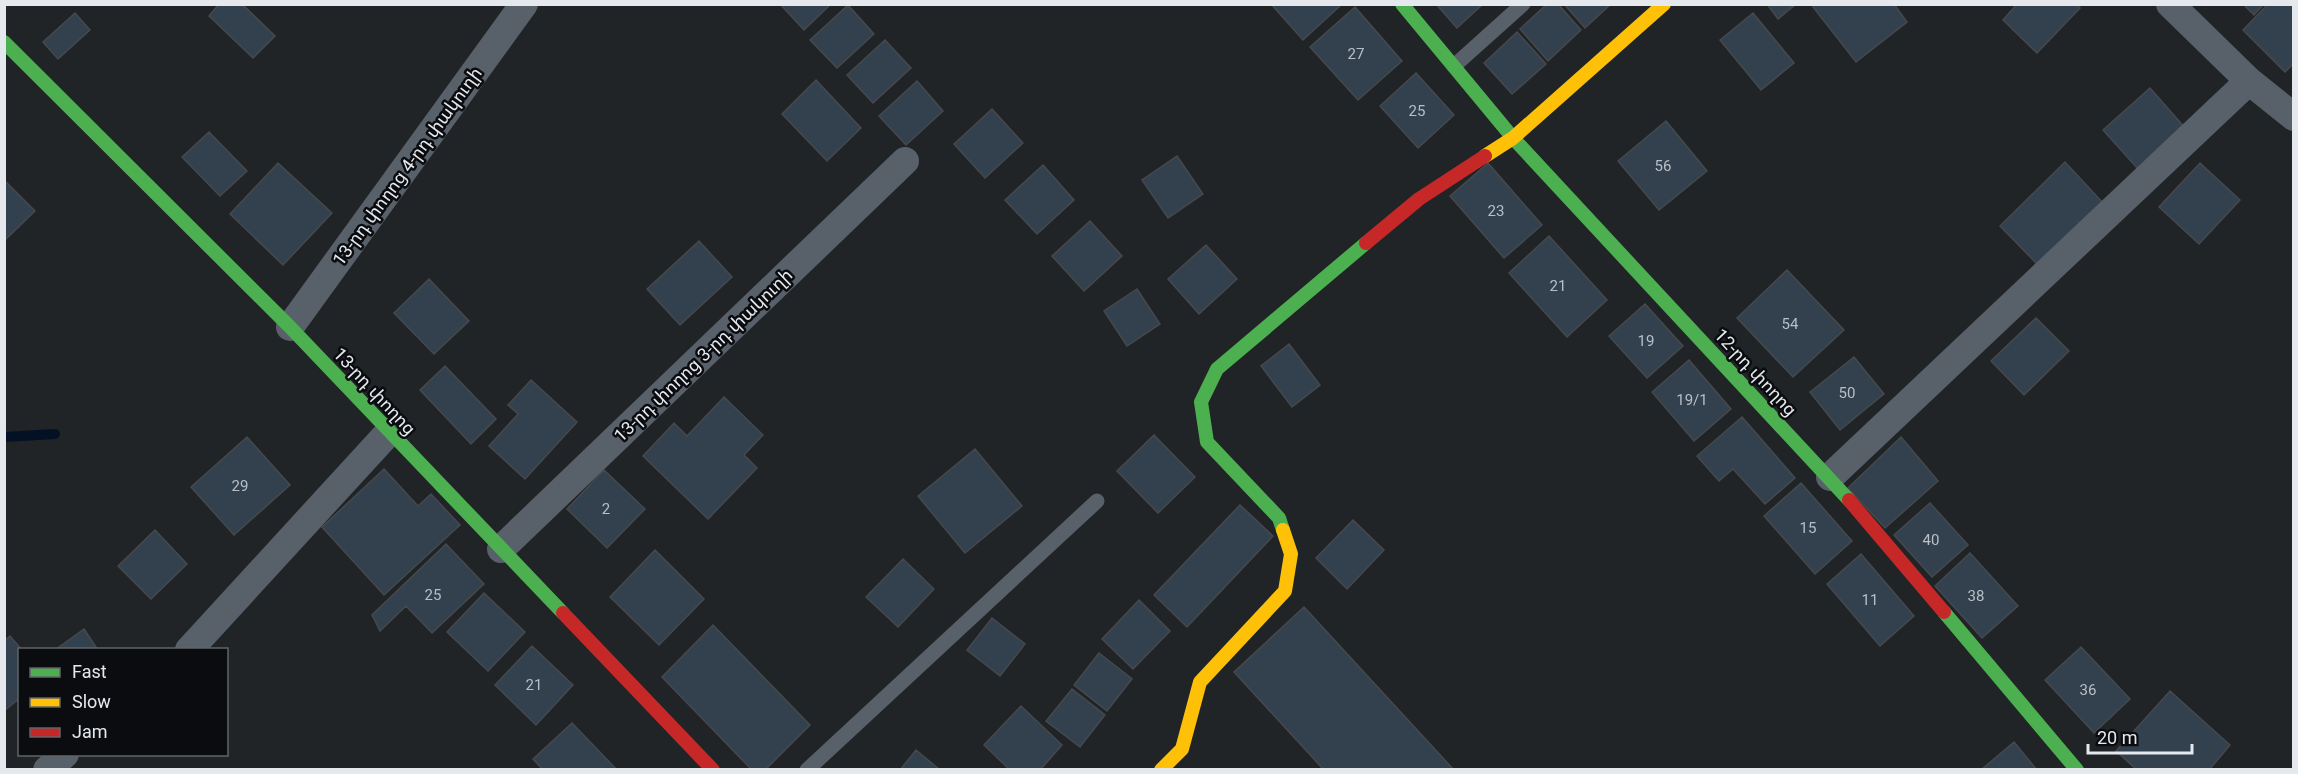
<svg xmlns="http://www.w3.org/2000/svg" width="2298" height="774" font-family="Roboto,'Noto Sans Armenian',sans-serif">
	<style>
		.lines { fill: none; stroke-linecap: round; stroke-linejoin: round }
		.stream { stroke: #041125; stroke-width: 10 }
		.building { fill: #33414f; stroke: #46494c; stroke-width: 1.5 }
		.lane { stroke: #58606a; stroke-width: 15 }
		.street { stroke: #58606a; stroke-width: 28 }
		.fast { stroke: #4caf50; stroke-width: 14 }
		.slow { stroke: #ffc107; stroke-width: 14 }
		.jam { stroke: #c62828; stroke-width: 14 }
		.labels { text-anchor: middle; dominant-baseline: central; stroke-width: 5; stroke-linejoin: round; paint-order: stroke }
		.number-label { font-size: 15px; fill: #b8bfc6 }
		.street-label { font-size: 18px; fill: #e5e9ee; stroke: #0a0c0f }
	</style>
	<rect width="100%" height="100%" fill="#212427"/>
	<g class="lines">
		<path class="stream" d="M 4,437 L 55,434"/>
	</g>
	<path class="building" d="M 219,4 L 242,4 L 275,36 L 253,58 L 209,16 Z
		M 780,4 L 831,4 L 804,30 Z
		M 1271,4 L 1342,4 L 1303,40 Z
		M 1436,4 L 1483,4 L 1457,28 Z
		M 1547,4 L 1558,4 L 1581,30 L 1548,61 L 1520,29 Z
		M 1564,4 L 1611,4 L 1585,28 Z
		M 1767,4 L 1796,4 L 1778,19 Z
		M 1817,4 L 1894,4 L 1907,22 L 1856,62 L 1813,7 Z
		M 2017,4 L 2076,4 L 2080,8 L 2037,53 L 2003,20 Z
		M 2243,4 L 2264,4 L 2254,15 Z
		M 2268,4 L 2294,4 L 2294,63 L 2285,72 L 2243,30 Z
		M 848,5 L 874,34 L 837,68 L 810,40 Z
		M 1355,7 L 1402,61 L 1358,100 L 1310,47 Z
		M 75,13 L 90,30 L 58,59 L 43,42 Z
		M 1753,13 L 1794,63 L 1761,90 L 1720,40 Z
		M 1517,32 L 1546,64 L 1512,94 L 1484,63 Z
		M 885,40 L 911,68 L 873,103 L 847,75 Z
		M 1416,73 L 1454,115 L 1418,148 L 1380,106 Z
		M 816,80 L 861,128 L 827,161 L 782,114 Z
		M 917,81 L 943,111 L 906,145 L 879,116 Z
		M 2150,88 L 2186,129 L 2139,170 L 2103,130 Z
		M 992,109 L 1023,143 L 985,178 L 954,144 Z
		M 1666,121 L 1707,171 L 1659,210 L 1618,161 Z
		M 209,132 L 247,171 L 220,196 L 182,157 Z
		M 1177,156 L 1203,194 L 1168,218 L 1142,180 Z
		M 2065,162 L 2103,203 L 2038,265 L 2000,226 Z
		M 278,163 L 332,213 L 283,265 L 230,214 Z
		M 1488,163 L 1542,225 L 1504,258 L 1450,196 Z
		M 2200,163 L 2240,200 L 2199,244 L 2159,207 Z
		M 1043,165 L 1074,200 L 1037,234 L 1005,200 Z
		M 4,180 L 35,211 L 4,241 Z
		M 1090,221 L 1122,256 L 1084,291 L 1052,256 Z
		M 1549,236 L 1607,300 L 1567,337 L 1509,273 Z
		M 699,241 L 732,277 L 680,325 L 647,289 Z
		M 1206,245 L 1237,279 L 1199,314 L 1168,279 Z
		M 1787,270 L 1844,330 L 1793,377 L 1737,318 Z
		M 429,279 L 469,321 L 434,354 L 394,313 Z
		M 1137,289 L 1160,324 L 1127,346 L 1104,311 Z
		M 1645,304 L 1683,346 L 1647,378 L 1609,336 Z
		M 2036,318 L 2069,351 L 2024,395 L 1991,361 Z
		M 1289,344 L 1320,385 L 1292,407 L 1261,366 Z
		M 1854,357 L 1884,394 L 1840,430 L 1810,392 Z
		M 1689,360 L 1731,409 L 1694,441 L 1652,392 Z
		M 445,366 L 496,419 L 471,444 L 420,390 Z
		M 531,380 L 577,422 L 525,479 L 489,446 L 518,414 L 508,405 Z
		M 724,397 L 763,435 L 744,455 L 757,468 L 708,519 L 643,456 L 674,423 L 687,436 Z
		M 1742,417 L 1795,478 L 1765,504 L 1733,469 L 1719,481 L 1697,456 Z
		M 1154,435 L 1195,477 L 1158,513 L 1117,471 Z
		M 247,437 L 290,485 L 234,535 L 191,487 Z
		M 1901,437 L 1938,481 L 1885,528 L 1848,488 Z
		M 975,449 L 1022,506 L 965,553 L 918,496 Z
		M 384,469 L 418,506 L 431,494 L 460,525 L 384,595 L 322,527 Z
		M 604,470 L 645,509 L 607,548 L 567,509 Z
		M 1801,483 L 1852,541 L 1815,574 L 1764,516 Z
		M 1930,503 L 1968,545 L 1932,577 L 1894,535 Z
		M 1240,505 L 1273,536 L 1187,627 L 1154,595 Z
		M 1353,520 L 1384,550 L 1347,589 L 1316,558 Z
		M 155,530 L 187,564 L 151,599 L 118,566 Z
		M 446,544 L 484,584 L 432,633 L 406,606 L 380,631 L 372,615 Z
		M 655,550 L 704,599 L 659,645 L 610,597 Z
		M 1970,553 L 2018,606 L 1982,638 L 1935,586 Z
		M 1861,554 L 1914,616 L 1880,646 L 1827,584 Z
		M 903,559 L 934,589 L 898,627 L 866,597 Z
		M 484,593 L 525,632 L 488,671 L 447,632 Z
		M 1139,600 L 1170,631 L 1133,669 L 1102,639 Z
		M 1304,607 L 1454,770 L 1324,770 L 1234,672 Z
		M 992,618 L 1025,644 L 1000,676 L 967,650 Z
		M 713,625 L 810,725 L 765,770 L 752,770 L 662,677 Z
		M 84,629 L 98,650 L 55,650 Z
		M 10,636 L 22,650 L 20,650 L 20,698 L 4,711 L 4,641 Z
		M 532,646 L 573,685 L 536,725 L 495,685 Z
		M 2081,647 L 2130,699 L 2094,733 L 2045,680 Z
		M 1099,653 L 1132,679 L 1107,711 L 1074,685 Z
		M 1072,689 L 1105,715 L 1080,747 L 1046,721 Z
		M 2170,691 L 2230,745 L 2209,770 L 2137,770 L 2116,751 Z
		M 1021,706 L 1062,745 L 1040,770 L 1010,770 L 984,745 Z
		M 572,723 L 617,770 L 543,770 L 533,759 Z
		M 2014,742 L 2037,770 L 1981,770 Z
		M 916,750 L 940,770 L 900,770 Z"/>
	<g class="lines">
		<path class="lane" d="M 1454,66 L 1523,4
			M 807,770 L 1097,501"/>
		<path class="street" d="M 2170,4 L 2249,81 L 2294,117
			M 290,327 L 524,4
			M 1830,477 L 2249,81
			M 501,549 L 905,161
			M 189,650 L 389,432
			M 47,770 L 65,754"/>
		<path class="fast" d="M 1402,4 L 1513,138 L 1849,500
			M 4,42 L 290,327 L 563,613
			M 1283,530 L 1279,518 L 1207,442 L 1201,402 L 1217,369 L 1366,243
			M 1944,612 L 2077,770"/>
		<path class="slow" d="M 1485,156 L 1513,138 L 1664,4
			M 1161,770 L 1182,749 L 1200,682 L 1285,591 L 1291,554 L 1283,530"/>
		<path class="jam" d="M 1366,243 L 1419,199 L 1485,156
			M 1849,500 L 1944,612
			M 563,613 L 713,770"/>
	</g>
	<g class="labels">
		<g class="number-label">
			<text x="1356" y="54">27</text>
			<text x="1417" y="111">25</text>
			<text x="1663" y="166">56</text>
			<text x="1496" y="211">23</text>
			<text x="1558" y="286">21</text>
			<text x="1790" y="324">54</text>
			<text x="1646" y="341">19</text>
			<text x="1847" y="393">50</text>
			<text x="1692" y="400">19/1</text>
			<text x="240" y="486">29</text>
			<text x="606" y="509">2</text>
			<text x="1808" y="528">15</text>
			<text x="1931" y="540">40</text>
			<text x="433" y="595">25</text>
			<text x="1976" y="596">38</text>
			<text x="1870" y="600">11</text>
			<text x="534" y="685">21</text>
			<text x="2088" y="690">36</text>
		</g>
		<g class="street-label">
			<text transform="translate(407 166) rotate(-54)">13-րդ փողոց 4-րդ փակուղի</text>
			<text transform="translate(703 355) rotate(-44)">13-րդ փողոց 3-րդ փակուղի</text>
			<text transform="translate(1756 372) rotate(47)">12-րդ փողոց</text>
			<text transform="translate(375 391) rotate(47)">13-րդ փողոց</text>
		</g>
	</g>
	<rect width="2298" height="774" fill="none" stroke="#e5e9ee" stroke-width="12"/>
	<rect x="18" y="648" width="210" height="108" fill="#0a0c0f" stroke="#626468" stroke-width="1.5"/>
	<rect x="30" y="668" width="30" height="9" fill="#4caf50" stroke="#626468" stroke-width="1.5"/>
	<text x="72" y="678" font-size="18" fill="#e5e9ee">Fast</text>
	<rect x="30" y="698" width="30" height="9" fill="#ffc107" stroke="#626468" stroke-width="1.5"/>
	<text x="72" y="708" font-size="18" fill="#e5e9ee">Slow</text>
	<rect x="30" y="728" width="30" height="9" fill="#c62828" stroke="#626468" stroke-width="1.5"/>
	<text x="72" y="738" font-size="18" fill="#e5e9ee">Jam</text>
	<path d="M2088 744v9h104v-9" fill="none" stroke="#e5e9ee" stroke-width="3"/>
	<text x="2097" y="744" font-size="18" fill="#e5e9ee" stroke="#0a0c0f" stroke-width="4.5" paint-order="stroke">20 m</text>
</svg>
